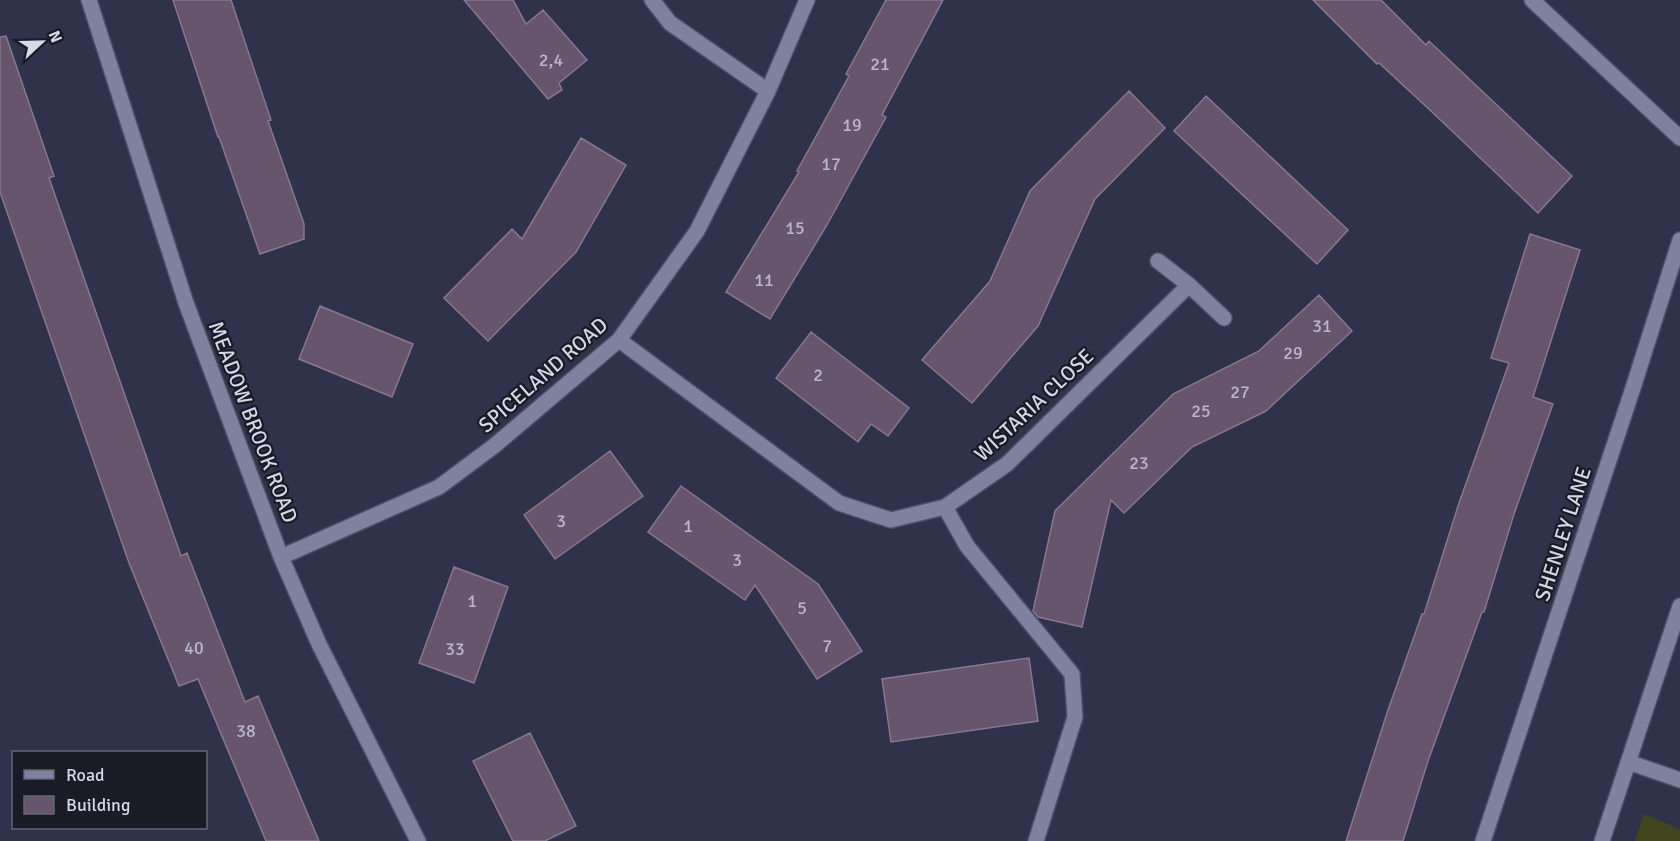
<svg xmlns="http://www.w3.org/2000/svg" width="1680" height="841" font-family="Signika,sans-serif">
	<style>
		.green { fill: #41451d }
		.building { fill: #67556d; stroke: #89768f; stroke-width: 1.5 }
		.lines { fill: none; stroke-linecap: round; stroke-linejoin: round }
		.service-casing { stroke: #4d4e63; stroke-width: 18 }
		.minor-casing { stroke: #4d4e63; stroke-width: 18 }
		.secondary-casing { stroke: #4d4e63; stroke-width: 18 }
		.service { stroke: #7e829e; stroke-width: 15 }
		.minor { stroke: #7e829e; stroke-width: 15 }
		.secondary { stroke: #7e829e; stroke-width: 15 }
		.labels { text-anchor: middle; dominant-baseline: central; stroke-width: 4.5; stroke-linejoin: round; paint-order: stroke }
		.number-label { font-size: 18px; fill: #bab7c8 }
		.street-label { font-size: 21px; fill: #d5d8e7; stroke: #191b26 }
	</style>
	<rect width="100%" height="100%" fill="#2f324a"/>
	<path class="green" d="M 1644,814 L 1680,829 L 1680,841 L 1635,841 Z"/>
	<path class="building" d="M 173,0 L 231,0 L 271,120 L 268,121 L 304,224 L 304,239 L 260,254 L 219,137 L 218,137 Z
		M 464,0 L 513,0 L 526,24 L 543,10 L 587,60 L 559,83 L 562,90 L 548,99 Z
		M 886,0 L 943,0 L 882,115 L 886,117 L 827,225 L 770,319 L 726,292 L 799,172 L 797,171 L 849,76 L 846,74 Z
		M 1313,0 L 1381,0 L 1426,45 L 1429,41 L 1572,176 L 1538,213 L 1431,111 L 1379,63 L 1377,64 Z
		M 6,36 L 54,176 L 49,178 L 181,556 L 187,553 L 245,702 L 258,696 L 319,841 L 266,841 L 198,679 L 179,686 L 129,563 L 0,192 L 0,37 Z
		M 1129,91 L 1165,128 L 1095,199 L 1038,326 L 972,403 L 922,360 L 990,281 L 1030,191 Z
		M 1206,96 L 1348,230 L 1317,264 L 1174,131 Z
		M 581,138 L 626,165 L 576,252 L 488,341 L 444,298 L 512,229 L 522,239 Z
		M 1530,234 L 1580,250 L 1533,397 L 1553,404 L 1514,514 L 1484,612 L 1482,612 L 1428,761 L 1403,841 L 1346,841 L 1387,713 L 1422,614 L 1424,614 L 1459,503 L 1509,363 L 1491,358 Z
		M 1319,295 L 1352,331 L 1266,411 L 1192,447 L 1124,513 L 1111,500 L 1082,627 L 1038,617 L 1033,611 L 1055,511 L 1173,394 L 1259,351 Z
		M 320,306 L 413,344 L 392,397 L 299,359 Z
		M 811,332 L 909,408 L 888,436 L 871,424 L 858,442 L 776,378 Z
		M 610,451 L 643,496 L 555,559 L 524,515 Z
		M 681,486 L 818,584 L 862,651 L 817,679 L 755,585 L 745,600 L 648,532 Z
		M 454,567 L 508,587 L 474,683 L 419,663 Z
		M 1029,658 L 1038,721 L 891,742 L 882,679 Z
		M 530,733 L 576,826 L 545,841 L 513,841 L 473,761 Z"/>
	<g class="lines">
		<g class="service-casing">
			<path id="service" d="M 945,507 L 967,546 L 1072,674 L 1075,717 L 1036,841"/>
		</g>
		<g class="minor-casing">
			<path id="minor" d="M 89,0 L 186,303 L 281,557 L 319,644 L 418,841
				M 652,0 L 670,23 L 768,91
				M 1532,0 L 1680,138
				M 1158,261 L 1189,285 L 1224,318
				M 619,340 L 839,503 L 891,520 L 945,507 L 1007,464 L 1189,285
				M 281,557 L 439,487 L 494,446 L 619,340 L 697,231 L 768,91 L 807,0
				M 1483,841 L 1633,388 L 1680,240"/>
		</g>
		<g class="secondary-casing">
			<path id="secondary" d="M 1628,762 L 1680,780
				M 1602,841 L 1680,606"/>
		</g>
		<use href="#service" class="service"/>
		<use href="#minor" class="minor"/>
		<use href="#secondary" class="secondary"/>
	</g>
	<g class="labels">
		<g class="number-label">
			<text x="551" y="60">2,4</text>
			<text x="880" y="64">21</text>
			<text x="852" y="125">19</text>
			<text x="831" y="164">17</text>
			<text x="795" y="228">15</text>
			<text x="764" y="280">11</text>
			<text x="1322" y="326">31</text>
			<text x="1293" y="353">29</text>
			<text x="818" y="375">2</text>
			<text x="1240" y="392">27</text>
			<text x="1201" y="411">25</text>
			<text x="1139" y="463">23</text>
			<text x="561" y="521">3</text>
			<text x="688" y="526">1</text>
			<text x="737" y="560">3</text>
			<text x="472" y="601">1</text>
			<text x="802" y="608">5</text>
			<text x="827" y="646">7</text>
			<text x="194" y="648">40</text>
			<text x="455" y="649">33</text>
			<text x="246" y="731">38</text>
		</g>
		<g class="street-label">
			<text transform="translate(543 375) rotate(-41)">SPICELAND ROAD</text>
			<text transform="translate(1034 405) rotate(-43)">WISTARIA CLOSE</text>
			<text transform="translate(253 422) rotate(69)">MEADOW BROOK ROAD</text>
			<text transform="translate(1563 534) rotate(-72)">SHENLEY LANE</text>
		</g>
	</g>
	<rect x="12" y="751" width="195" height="78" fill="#191b26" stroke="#646773" stroke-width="1.5"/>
	<rect x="24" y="770" width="30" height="9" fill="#7e829e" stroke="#646773" stroke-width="1.5"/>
	<text x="66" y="781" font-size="18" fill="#d5d8e7">Road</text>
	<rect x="24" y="796" width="30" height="18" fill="#67556d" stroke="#646773" stroke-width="1.5"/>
	<text x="66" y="811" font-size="18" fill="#d5d8e7">Building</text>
	<g transform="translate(42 42) rotate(68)" stroke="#191b26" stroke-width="4.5" paint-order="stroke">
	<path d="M0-4.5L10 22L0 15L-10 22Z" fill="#d5d8e7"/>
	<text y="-9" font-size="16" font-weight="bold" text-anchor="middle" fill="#d5d8e7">N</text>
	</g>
</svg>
